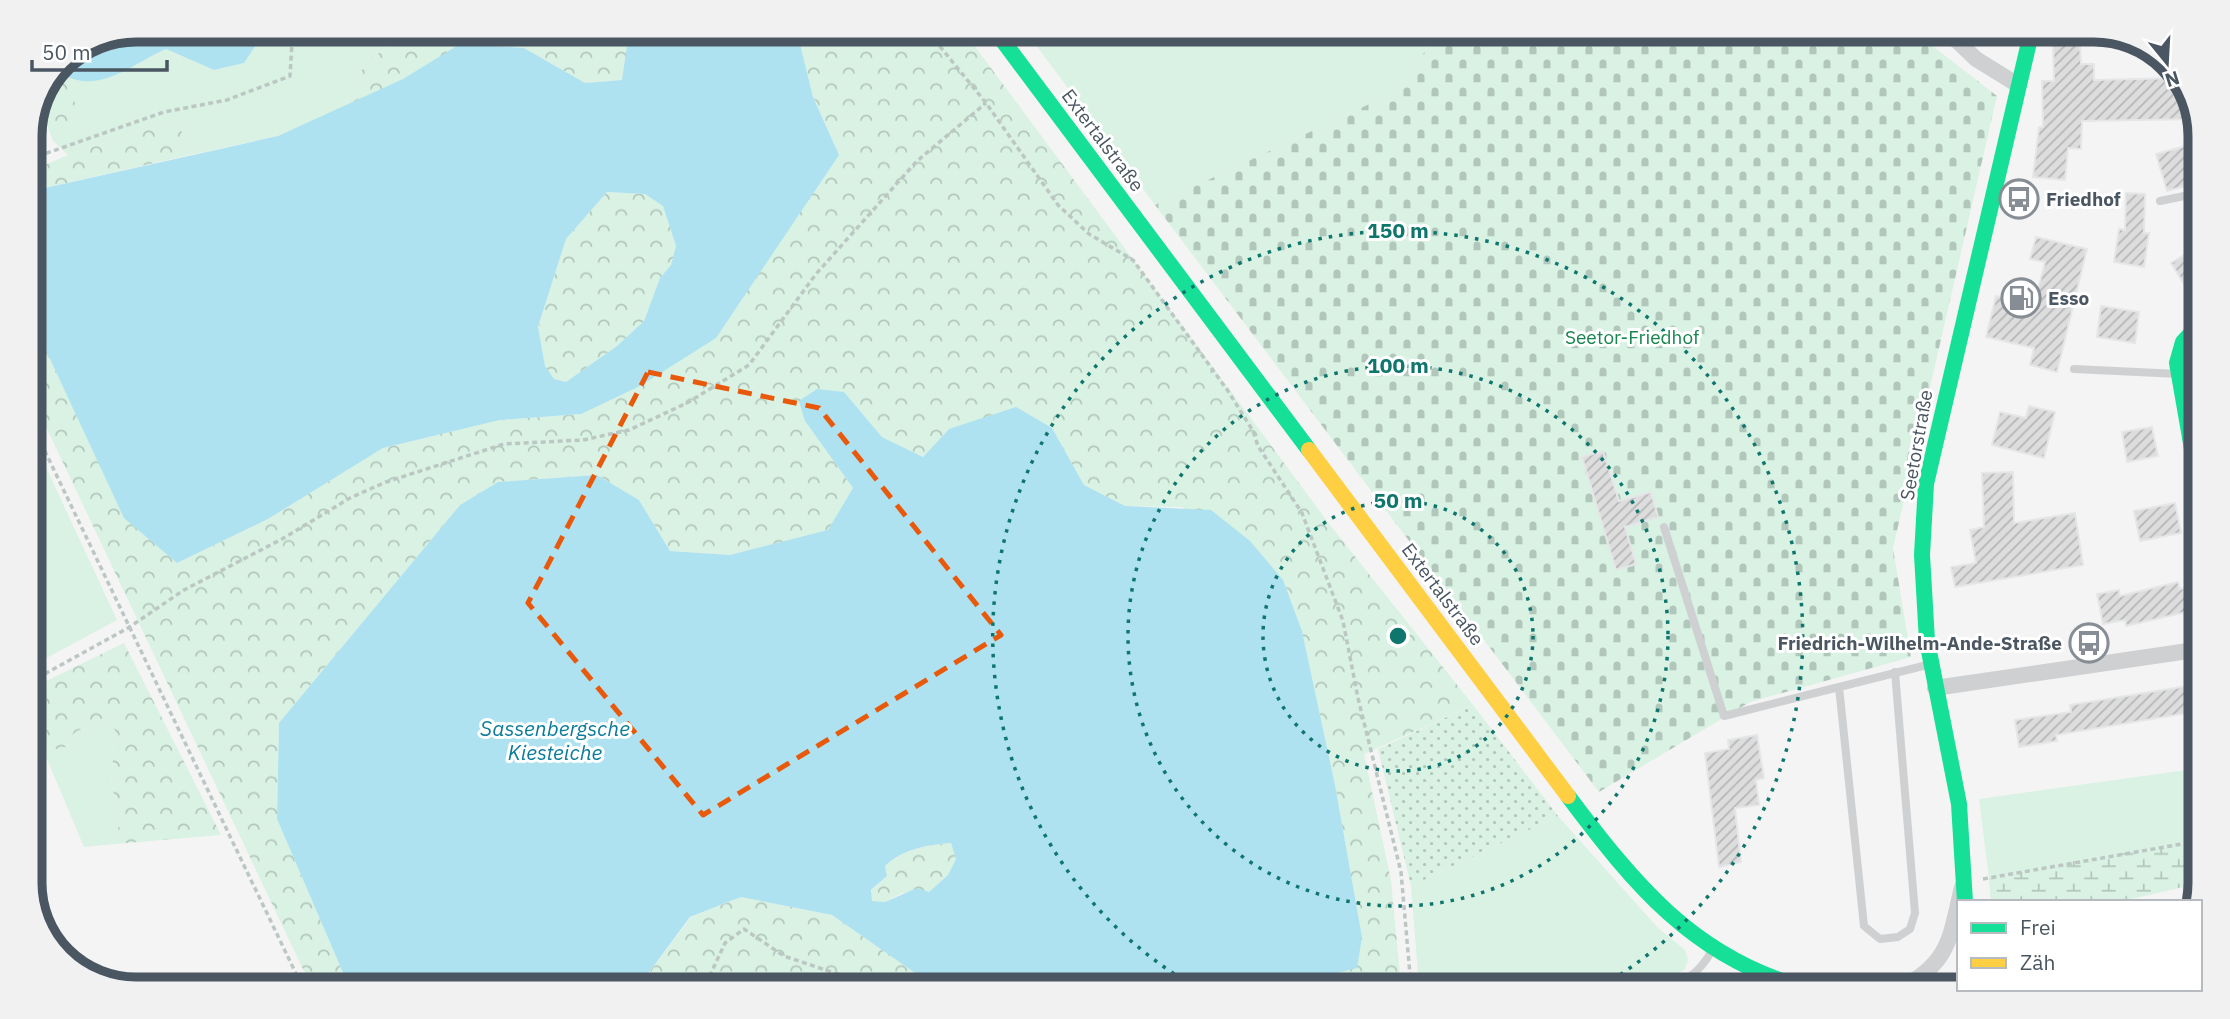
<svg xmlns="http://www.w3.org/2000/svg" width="2230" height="1019" font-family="'IBM Plex Sans',sans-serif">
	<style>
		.grass { fill: #d9f2e3 }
		.forest { fill: url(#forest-crowns) }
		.wetland { fill: url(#wetland-marsh) }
		.cemetery { fill: url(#cemetery-stones) }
		.garden { fill: url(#garden-dots) }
		.water { fill: #aee2f0; fill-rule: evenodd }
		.building { fill: url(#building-hatch); stroke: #e5e6e7; stroke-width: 2 }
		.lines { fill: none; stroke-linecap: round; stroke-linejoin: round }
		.path { stroke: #bcc7c4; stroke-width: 3.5; stroke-dasharray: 5 3.5; stroke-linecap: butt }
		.lane { stroke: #ced0d2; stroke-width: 8 }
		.street { stroke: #ced0d2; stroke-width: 16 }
		.fast { stroke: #16e098; stroke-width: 16 }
		.slow { stroke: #ffcf43; stroke-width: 16 }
		.marked { fill: none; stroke: #e8590c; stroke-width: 5; stroke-dasharray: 14 9; stroke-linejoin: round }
		.ring { fill: none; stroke: #0f766e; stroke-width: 3.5; stroke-dasharray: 3.5 7 }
		.labels { text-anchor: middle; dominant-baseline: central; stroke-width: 6; stroke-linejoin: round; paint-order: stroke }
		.street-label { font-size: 19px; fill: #4a5661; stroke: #fff }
		.poi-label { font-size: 19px; font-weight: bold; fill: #4a5661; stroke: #fff; text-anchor: start }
		.park-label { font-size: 19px; fill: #17864f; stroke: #fff }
		.water-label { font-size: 21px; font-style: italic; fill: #0c7c9b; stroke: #fff }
		.rim { fill: none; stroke: #4a5661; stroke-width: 9 }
		.centre { fill: #0f766e; stroke: #fff; stroke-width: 3.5 }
		.ring-label { font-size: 21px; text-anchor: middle; font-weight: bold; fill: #0f766e; stroke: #fff; stroke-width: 6; stroke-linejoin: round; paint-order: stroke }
	</style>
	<defs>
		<pattern id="forest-crowns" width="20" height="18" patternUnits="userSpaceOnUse" patternTransform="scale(1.75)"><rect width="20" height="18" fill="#d9f2e3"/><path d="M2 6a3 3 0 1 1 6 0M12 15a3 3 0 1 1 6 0" fill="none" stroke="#b2c7bb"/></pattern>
		<pattern id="wetland-marsh" width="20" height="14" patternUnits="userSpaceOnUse" patternTransform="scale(1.75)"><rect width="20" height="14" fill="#d9f2e3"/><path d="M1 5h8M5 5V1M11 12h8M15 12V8" fill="none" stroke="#b2c7bb"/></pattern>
		<pattern id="cemetery-stones" width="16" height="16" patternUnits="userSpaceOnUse" patternTransform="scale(1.75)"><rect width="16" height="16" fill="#d9f2e3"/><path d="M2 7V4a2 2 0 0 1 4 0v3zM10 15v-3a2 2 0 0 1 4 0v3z" fill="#b2c7bb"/></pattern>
		<pattern id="garden-dots" width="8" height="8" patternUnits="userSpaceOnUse" patternTransform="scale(1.75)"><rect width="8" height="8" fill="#d9f2e3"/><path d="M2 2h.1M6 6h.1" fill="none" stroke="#b2c7bb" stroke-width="1.8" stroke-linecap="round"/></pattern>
		<pattern id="building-hatch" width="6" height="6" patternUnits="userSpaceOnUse" patternTransform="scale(1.75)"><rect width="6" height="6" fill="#ddddde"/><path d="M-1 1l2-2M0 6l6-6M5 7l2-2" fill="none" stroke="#b5b6b7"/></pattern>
	</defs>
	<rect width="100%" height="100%" fill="#f4f4f4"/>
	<path class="grass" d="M 285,30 L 418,31 L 367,60 L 345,106 L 278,136 L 190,155 L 180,127 L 168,122 L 68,155 L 53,141 L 49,130 L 79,118 L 65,76 C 102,92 132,64 166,49 L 214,70 L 244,63 L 258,42 Z
		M 1027,33 L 1440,35 L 1433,39 L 1399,90 L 1155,205 Z
		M 32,437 L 117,620 L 30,667 L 30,438 Z
		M 103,718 L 115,730 L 111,785 L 121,815 L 115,844 L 84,847 L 44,752 L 69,746 L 74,733 Z
		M 2194,769 L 2193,842 L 2088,858 L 1989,879 L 1979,799 Z
		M 1558,816 L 1658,928 L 1685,950 L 1688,960 L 1685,969 L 1664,982 L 1579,987 L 1419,986 L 1411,886 Z"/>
	<path class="forest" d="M 418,31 L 629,32 L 630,36 L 622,80 L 585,83 L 524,48 L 404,79 L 345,106 L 367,60 Z
		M 797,32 L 965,33 L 1330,525 L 1473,705 L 1364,754 L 1391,880 L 1401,986 L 1121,985 L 1362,937 L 1335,785 L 1302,631 L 1283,580 L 1182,507 L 1125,506 L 1084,485 L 1052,428 L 949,429 L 923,457 L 882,437 L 844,392 L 805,421 L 853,488 L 829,530 L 730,555 L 670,551 L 639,500 L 597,475 L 498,482 L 460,505 L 279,723 L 277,819 L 347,982 L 309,982 L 30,393 L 30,316 L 124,517 L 177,563 L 268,519 L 383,448 L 500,420 L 581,414 L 839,155 L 813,97 Z
		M 61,60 L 80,119 L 49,130 L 40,107 Z
		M 168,122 L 180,127 L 190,155 L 36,190 L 30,194 L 30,171 L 68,155 Z
		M 607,192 L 645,194 L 663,206 L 676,246 L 671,265 L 660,278 L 644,321 L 617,346 L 566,382 L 553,379 L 545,366 L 538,328 L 566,239 Z
		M 124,643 L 221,835 L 115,844 L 121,815 L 111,785 L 115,730 L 103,718 L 74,733 L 69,746 L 44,752 L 30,721 L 30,689 Z
		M 951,843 L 956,859 L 948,875 L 929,892 L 902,893 L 885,902 L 872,901 L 871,891 L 887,876 L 885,866 C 904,849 926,845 951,843 Z
		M 741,897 L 832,915 L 925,980 L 938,984 L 641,983 L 691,917 Z"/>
	<path class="wetland" d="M 2193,842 L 2192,885 L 2118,902 L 1991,902 L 1989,879 L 2088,858 Z"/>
	<path class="cemetery" d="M 1440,35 L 1921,37 L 1997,96 L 1893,548 L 1911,657 L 1750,702 L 1599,792 L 1155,205 L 1399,90 L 1433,39 Z"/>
	<path class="garden" d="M 1473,705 L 1558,816 L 1411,886 L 1378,749 Z"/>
	<path class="water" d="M 136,30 L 258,30 L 258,42 L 244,63 L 214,70 L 166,49 C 132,64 102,93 65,76 L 61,60 Z
		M 629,32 L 797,32 L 813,97 L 839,155 L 716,338 L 640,386 L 581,414 L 500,420 L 383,448 L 268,519 L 177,563 L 124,518 L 30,316 L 30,194 L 36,190 L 278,136 L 403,79 L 460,44 L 524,48 L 585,83 L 622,80 ZM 607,192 L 645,194 L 663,206 L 676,246 L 671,265 L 660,278 L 644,321 L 617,346 L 566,382 L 554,379 L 545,366 L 538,327 L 566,239 Z
		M 817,389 L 844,392 L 882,437 L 923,457 L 949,429 L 1016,407 L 1052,428 L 1084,485 L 1125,506 L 1211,510 L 1250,541 L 1283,580 L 1302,631 L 1335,785 L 1362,937 L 1357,968 L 1317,978 L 1146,979 L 1121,985 L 938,984 L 925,980 L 832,915 L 741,897 L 690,917 L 641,983 L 347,982 L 277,819 L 279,723 L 460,505 L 498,482 L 597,475 L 639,500 L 670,551 L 730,555 L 828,530 L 853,488 L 805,421 L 799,401 ZM 951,843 L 956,859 L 948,875 L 929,892 L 917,888 L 885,902 L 872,901 L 871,890 L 887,876 L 885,866 C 903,849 926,845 951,843 Z"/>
	<path class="building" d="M 2080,44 L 2081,64 L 2094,64 L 2094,80 L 2183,78 L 2197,119 L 2082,121 L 2081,149 L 2068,148 L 2065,180 L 2033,177 L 2039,127 L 2043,127 L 2042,81 L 2054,81 L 2053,45 Z
		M 2200,142 L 2200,182 L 2167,191 L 2156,154 Z
		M 2126,193 L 2145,194 L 2144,233 L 2149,233 L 2144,267 L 2114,262 L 2119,229 L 2125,230 Z
		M 2036,237 L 2087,249 L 2057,372 L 2030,365 L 2034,348 L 1986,337 L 1996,296 L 2034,305 L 2045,262 L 2030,259 Z
		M 2199,246 L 2199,268 L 2198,307 L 2171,263 Z
		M 2101,306 L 2139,312 L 2135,343 L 2097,337 Z
		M 2029,406 L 2055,412 L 2044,458 L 1992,445 L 2000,412 L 2026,418 Z
		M 2152,427 L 2158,456 L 2127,462 L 2122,432 Z
		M 1603,451 L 1619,501 L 1651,492 L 1658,517 L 1625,527 L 1636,564 L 1616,570 L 1582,457 Z
		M 2013,472 L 2014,523 L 2075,513 L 2083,565 L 1955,587 L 1951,567 L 1976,563 L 1970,530 L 1984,527 L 1982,473 Z
		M 2175,503 L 2181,533 L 2140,541 L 2134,511 Z
		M 2178,582 L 2180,589 L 2195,586 L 2195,610 L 2126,626 L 2125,620 L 2103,624 L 2097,594 L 2119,590 L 2120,596 Z
		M 2194,685 L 2194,712 L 2056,735 L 2057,741 L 2019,747 L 2015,720 L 2071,712 L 2070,705 Z
		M 1757,735 L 1764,778 L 1756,780 L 1759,805 L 1735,808 L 1741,862 L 1719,867 L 1705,753 L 1729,749 L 1728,740 Z"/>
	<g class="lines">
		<path class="path" d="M 929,33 L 986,103 L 1058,205 L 1089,234 L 1133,260 L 1228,391 L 1253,431 L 1258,446 L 1302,513 L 1343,621 L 1358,698 L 1401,872 L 1411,986
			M 30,159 L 164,112 L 227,100 L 290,76 L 292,43
			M 30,420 L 300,982
			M 30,682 L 128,628 L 184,590 L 282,539 L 350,498 L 386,482 L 504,444 L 583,440 L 629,430 L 687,403 L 749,365 L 816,274 L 917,161 L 986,103
			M 1983,879 L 2193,842
			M 706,984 L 725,943 L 744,929 L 784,956 L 867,984"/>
		<path class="lane" d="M 2160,201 L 2199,193
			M 2074,369 L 2179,374
			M 1664,527 L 1724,716 L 1839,687
			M 1895,672 L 1915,913 L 1910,929 L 1898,937 L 1880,939 L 1864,926 L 1839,687 L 1931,664
			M 1656,987 C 1683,984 1699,975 1712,950"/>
		<path class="street" d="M 1953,37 L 1976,59 L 2018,85
			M 1935,688 L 2195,650
			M 1901,988 C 1950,963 1950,937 1962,887"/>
		<path class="fast" d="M 997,33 L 1309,450
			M 2197,478 L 2177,363 L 2183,342 L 2198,326
			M 1568,796 C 1634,884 1693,957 1804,988
			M 1965,902 L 1959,804 L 1927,641 L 1922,555 L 1926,484 L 2030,38"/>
		<path class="slow" d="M 1309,450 L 1568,796"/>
	</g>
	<path class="marked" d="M 648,372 L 819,408 L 1001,635 L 703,815 L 528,603 Z"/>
	<g class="ring">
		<circle cx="1398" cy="636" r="135"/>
		<circle cx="1398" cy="636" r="270"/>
		<path d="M1192 985A405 405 0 1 1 1600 987"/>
	</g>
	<defs>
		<g id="bus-ring" transform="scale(2.0125)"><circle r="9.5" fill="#fff" stroke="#868d94" stroke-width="1.5"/><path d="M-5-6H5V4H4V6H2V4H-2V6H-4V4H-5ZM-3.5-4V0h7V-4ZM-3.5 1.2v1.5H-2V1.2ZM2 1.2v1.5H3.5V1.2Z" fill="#868d94"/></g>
		<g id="fuel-ring" transform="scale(2.0125)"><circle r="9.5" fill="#fff" stroke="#868d94" stroke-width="1.5"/><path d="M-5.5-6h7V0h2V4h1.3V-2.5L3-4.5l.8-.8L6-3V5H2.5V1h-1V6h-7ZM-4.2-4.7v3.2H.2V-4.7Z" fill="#868d94"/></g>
	</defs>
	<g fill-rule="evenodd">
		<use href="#bus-ring" x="2019" y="199"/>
		<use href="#fuel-ring" x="2021" y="298"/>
		<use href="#bus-ring" x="2089" y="643"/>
	</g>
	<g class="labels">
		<g class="street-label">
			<text transform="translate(1103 140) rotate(53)">Extertalstraße</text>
			<text transform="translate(1916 445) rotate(-80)">Seetorstraße</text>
			<text transform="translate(1443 594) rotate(53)">Extertalstraße</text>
		</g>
		<g class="poi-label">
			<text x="2046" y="199">Friedhof</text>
			<text x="2048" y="298">Esso</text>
			<text x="2062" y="643" text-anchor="end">Friedrich-Wilhelm-Ande-Straße</text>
		</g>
		<g class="park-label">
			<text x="1632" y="337">Seetor-Friedhof</text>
		</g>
		<g class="water-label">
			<text x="555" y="728">Sassenbergsche<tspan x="555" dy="24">Kiesteiche</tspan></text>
		</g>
	</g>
	<path d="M0 0H2230V1019H0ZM136 42H2094A94 94 0 0 1 2188 136V883A94 94 0 0 1 2094 977H136A94 94 0 0 1 42 883V136A94 94 0 0 1 136 42Z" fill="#f1f1f2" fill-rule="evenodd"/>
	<path class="rim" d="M136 42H2094A94 94 0 0 1 2188 136V883A94 94 0 0 1 2094 977H136A94 94 0 0 1 42 883V136A94 94 0 0 1 136 42Z"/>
	<circle cx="1398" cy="636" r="10" class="centre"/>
	<g class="ring-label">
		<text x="1398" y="238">150 m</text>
		<text x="1398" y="373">100 m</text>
		<text x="1398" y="508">50 m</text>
	</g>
	<rect x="1957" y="900" width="245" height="91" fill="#ffffff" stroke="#b7bbc0" stroke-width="2"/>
	<rect x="1971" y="923" width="35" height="10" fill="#16e098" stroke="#b7bbc0" stroke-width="2"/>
	<text x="2020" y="935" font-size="21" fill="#4a5661">Frei</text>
	<rect x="1971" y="958" width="35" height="10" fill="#ffcf43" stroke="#b7bbc0" stroke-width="2"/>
	<text x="2020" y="970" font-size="21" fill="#4a5661">Zäh</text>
	<g transform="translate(2167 63) rotate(162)" stroke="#ffffff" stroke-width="5" paint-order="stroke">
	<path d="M0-5L12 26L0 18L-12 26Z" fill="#4a5661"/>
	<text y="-10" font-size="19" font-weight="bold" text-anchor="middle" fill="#4a5661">N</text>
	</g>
	<path d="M32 60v10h135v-10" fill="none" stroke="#4a5661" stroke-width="3.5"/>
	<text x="42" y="60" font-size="21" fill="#4a5661" stroke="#ffffff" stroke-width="5" paint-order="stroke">50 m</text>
</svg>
